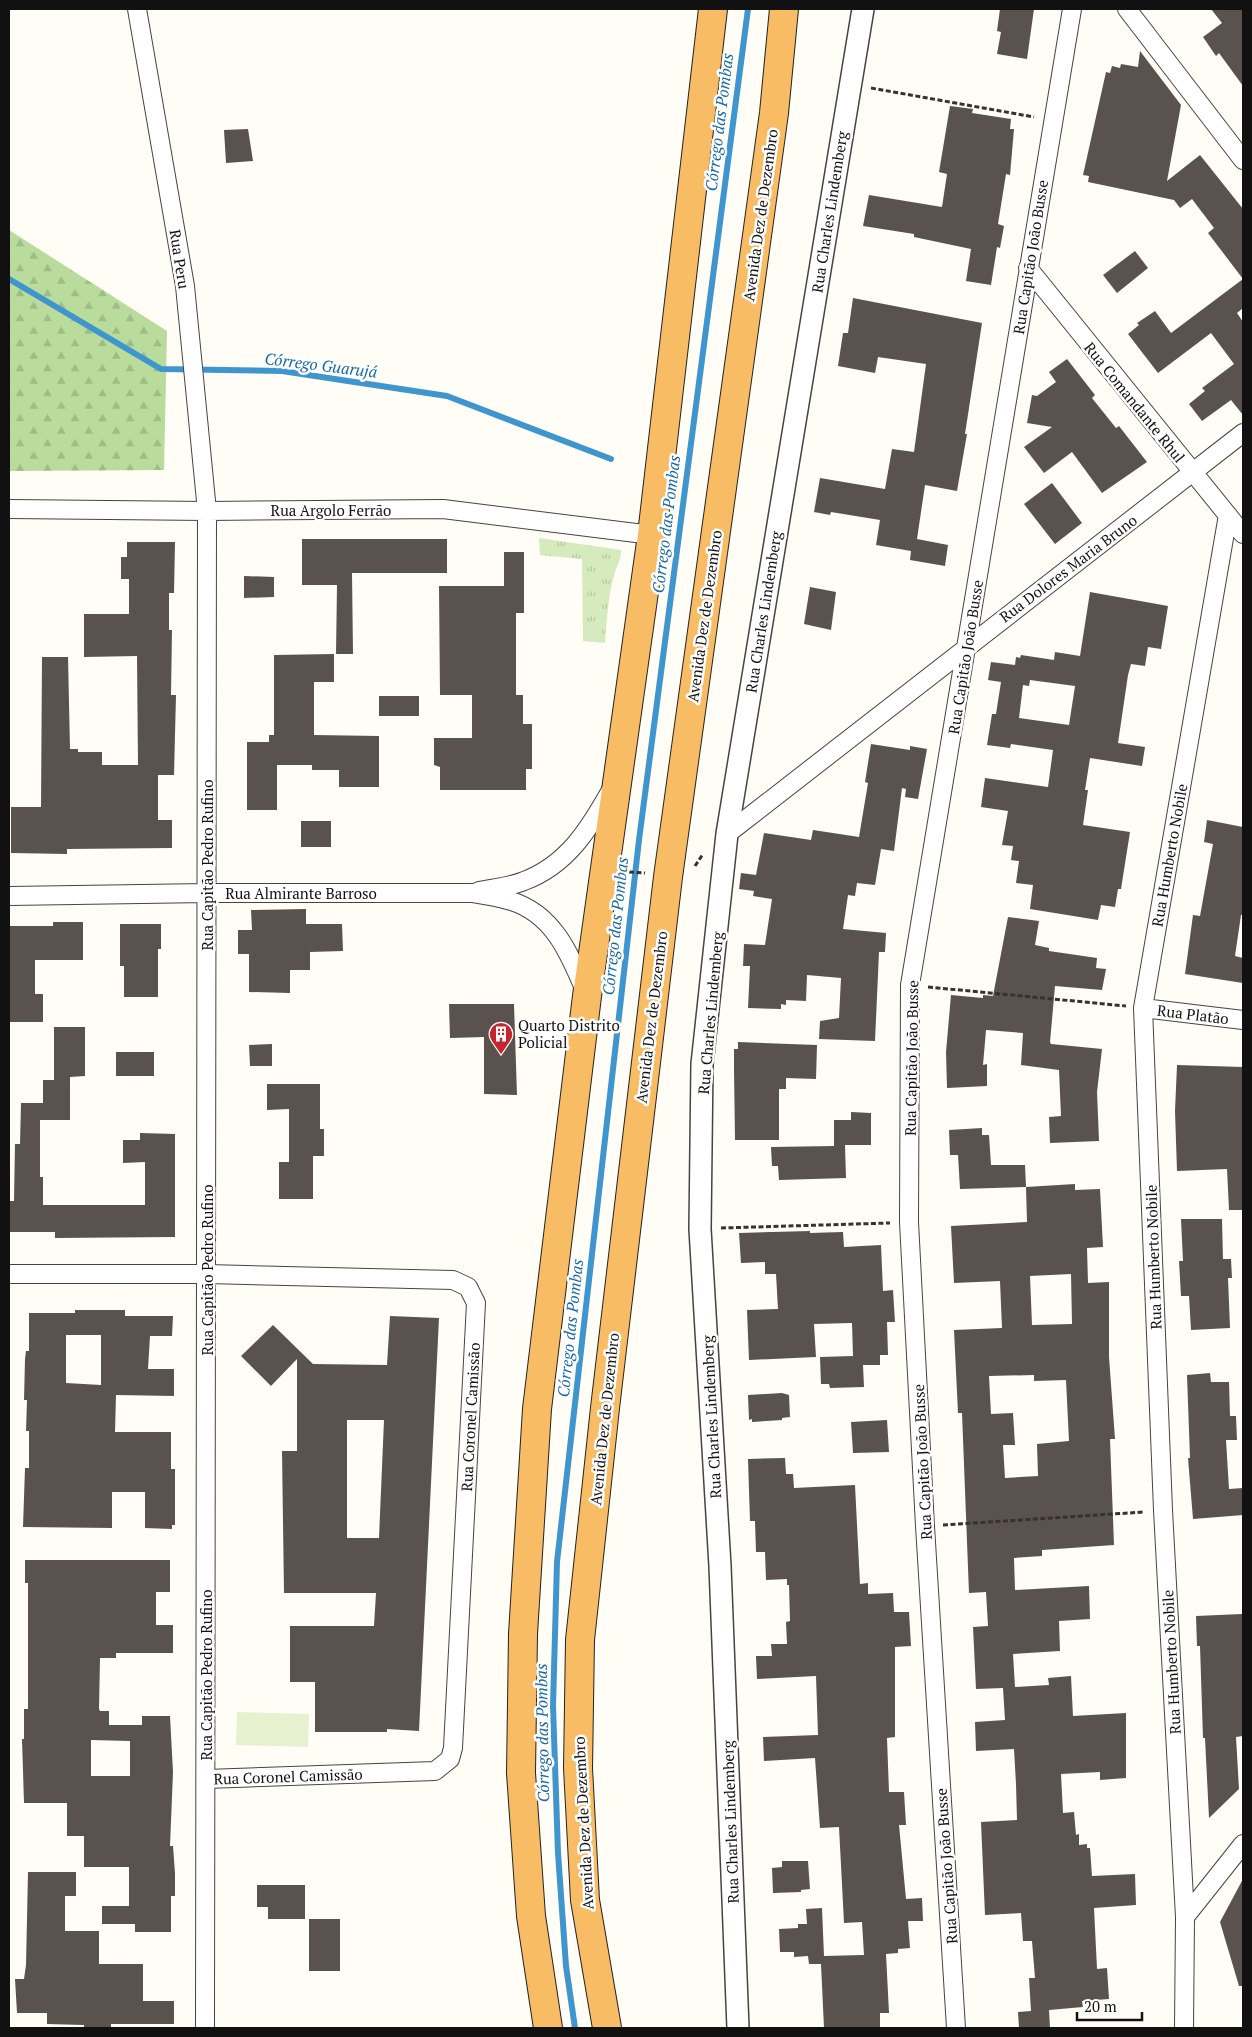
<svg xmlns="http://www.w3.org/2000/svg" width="1252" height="2037" font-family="'PT Serif',serif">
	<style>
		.grass { fill: url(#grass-tufts) }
		.forest { fill: url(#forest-firs) }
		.pitch { fill: #e6f2cf }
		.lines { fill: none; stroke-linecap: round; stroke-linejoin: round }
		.stream { stroke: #3f96cf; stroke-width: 6 }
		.building { fill: #5a524d; fill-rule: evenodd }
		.minor-casing { stroke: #444; stroke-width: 20 }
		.tertiary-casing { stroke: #444; stroke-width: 24 }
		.trunk-casing { stroke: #222; stroke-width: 30 }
		.path { stroke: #333; stroke-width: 3; stroke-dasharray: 5 2.5; stroke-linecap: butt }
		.minor { stroke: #fff; stroke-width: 18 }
		.tertiary { stroke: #fff; stroke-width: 21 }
		.trunk { stroke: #f7bc64; stroke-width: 28 }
		.labels { text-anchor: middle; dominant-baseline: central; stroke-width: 5; stroke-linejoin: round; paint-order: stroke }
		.street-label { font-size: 15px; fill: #111; stroke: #fff }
		.poi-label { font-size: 15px; fill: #111; stroke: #fff; text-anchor: start }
		.water-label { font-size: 16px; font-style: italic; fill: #1768a6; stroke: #fff }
	</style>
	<defs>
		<pattern id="grass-tufts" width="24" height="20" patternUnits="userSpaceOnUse" patternTransform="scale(1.25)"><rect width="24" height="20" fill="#d5ebbd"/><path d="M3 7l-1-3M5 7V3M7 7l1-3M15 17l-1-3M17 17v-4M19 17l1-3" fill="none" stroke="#b6c8a1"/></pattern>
		<pattern id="forest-firs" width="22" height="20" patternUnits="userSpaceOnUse" patternTransform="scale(1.25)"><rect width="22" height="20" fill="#b9dc9c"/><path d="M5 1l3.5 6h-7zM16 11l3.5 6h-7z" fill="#9ebc85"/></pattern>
	</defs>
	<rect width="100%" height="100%" fill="#fffdf5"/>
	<path class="grass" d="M 539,538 L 621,550 C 621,560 618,564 615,572 C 608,594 607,620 605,643 L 583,641 L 582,559 L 540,555 Z"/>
	<path class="forest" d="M 9,230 L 167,331 L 164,470 L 9,471 Z"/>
	<path class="pitch" d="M 237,1712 L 309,1714 L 308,1747 L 236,1745 Z"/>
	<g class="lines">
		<path class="stream" d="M 9,279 L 161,369 L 282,371 L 447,396 L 611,459
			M 575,2028 L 566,1966 L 558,1853 L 553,1706 L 557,1562 L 639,840 L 748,9"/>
	</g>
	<path class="building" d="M 1000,9 L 1034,9 L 1027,59 L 997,54 L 1001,32 L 997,31 Z
		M 1211,9 L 1243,9 L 1243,86 L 1219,53 L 1216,56 L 1203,37 L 1222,23 Z
		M 1140,51 L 1181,105 L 1167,181 L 1200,155 L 1243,209 L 1243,308 L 1237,313 L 1243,322 L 1243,415 L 1231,400 L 1202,421 L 1189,404 L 1205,391 L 1202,388 L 1234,364 L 1211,333 L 1158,373 L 1128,334 L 1139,325 L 1137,323 L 1155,311 L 1171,333 L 1243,279 L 1208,233 L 1214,228 L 1192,199 L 1180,208 L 1174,200 L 1088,182 L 1089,176 L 1083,175 L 1106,72 L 1110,73 L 1112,66 L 1120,68 L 1121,64 L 1138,67 Z
		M 950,106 L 973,109 L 972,113 L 1011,119 L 1010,129 L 1014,129 L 1010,175 L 1006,174 L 998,224 L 1004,226 L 1000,248 L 997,247 L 991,285 L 966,281 L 971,249 L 914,237 L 914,234 L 863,226 L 869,195 L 942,207 L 947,174 L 939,172 Z
		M 248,129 L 253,161 L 226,163 L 224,130 Z
		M 1135,251 L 1148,268 L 1117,293 L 1103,275 Z
		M 853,298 L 982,323 L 965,434 L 967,434 L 957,491 L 925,485 L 917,539 L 948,545 L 945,566 L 910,560 L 911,551 L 876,545 L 880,520 L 831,512 L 830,515 L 814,512 L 820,478 L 885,489 L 892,449 L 914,452 L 926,364 L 878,357 L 875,373 L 838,366 L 843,333 L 848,333 Z
		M 1067,359 L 1095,395 L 1092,398 L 1116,428 L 1119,426 L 1147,462 L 1102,493 L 1072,452 L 1044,473 L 1024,447 L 1052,427 L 1027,423 L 1032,395 L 1037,396 L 1056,382 L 1049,372 Z
		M 1052,483 L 1082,523 L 1055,544 L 1024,504 Z
		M 302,539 L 447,539 L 447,573 L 352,573 L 353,654 L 336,654 L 337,585 L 302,585 Z
		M 127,542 L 175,542 L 174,593 L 169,593 L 169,630 L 172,630 L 171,695 L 176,695 L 174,775 L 158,775 L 158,820 L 172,820 L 172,848 L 67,849 L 67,854 L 11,853 L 11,807 L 41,807 L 42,657 L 68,657 L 70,749 L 78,749 L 78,752 L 102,752 L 102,765 L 138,765 L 137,656 L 84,657 L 84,614 L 129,614 L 129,579 L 121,579 L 121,557 L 127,557 Z
		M 504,552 L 524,552 L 524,613 L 516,613 L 516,695 L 523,695 L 523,724 L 532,724 L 532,769 L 526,769 L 526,790 L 440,790 L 440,767 L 434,765 L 434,738 L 472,738 L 472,695 L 440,695 L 439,586 L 504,586 Z
		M 244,576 L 274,577 L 274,597 L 244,598 Z
		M 810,587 L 836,592 L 831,630 L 804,624 Z
		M 1090,592 L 1168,606 L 1161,649 L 1148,647 L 1145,666 L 1131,664 L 1128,675 L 1118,743 L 1145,747 L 1142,766 L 1090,758 L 1085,790 L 1088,790 L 1083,825 L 1130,832 L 1121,889 L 1118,889 L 1115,907 L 1101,905 L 1098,920 L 1030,909 L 1033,885 L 1016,883 L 1019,861 L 1011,860 L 1013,846 L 1002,845 L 1008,811 L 981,807 L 985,778 L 1048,787 L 1053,750 L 1011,744 L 1010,748 L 987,745 L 992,714 L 996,714 L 1001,682 L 988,680 L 991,662 L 1015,665 L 1016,657 L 1020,658 L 1021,655 L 1054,660 L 1055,652 L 1080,656 ZM 1030,680 L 1075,686 L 1069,725 L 1019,718 L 1023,685 L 1029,686 Z
		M 334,654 L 334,682 L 314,682 L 314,735 L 379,736 L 379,787 L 339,787 L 339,770 L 312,770 L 312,765 L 277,765 L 277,810 L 247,810 L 247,742 L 269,742 L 269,735 L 274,735 L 274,655 Z
		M 379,696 L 419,696 L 419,716 L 379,716 Z
		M 871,744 L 910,750 L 910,746 L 927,749 L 918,799 L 905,797 L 906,789 L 902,788 L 894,851 L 881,849 L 875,885 L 857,883 L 855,896 L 848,895 L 843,929 L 886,933 L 885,952 L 879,952 L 875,1041 L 819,1039 L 820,1021 L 839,1018 L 841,978 L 807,975 L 806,1001 L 786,1000 L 786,1005 L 781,1004 L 781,1009 L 748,1008 L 750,966 L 743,966 L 744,944 L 765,945 L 772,899 L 753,896 L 754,891 L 739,889 L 741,873 L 756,875 L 764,833 L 811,840 L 813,830 L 859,837 L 868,783 L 865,782 Z
		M 1207,820 L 1243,827 L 1243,915 L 1241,915 L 1235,956 L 1243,958 L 1243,983 L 1185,974 L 1193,915 L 1200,916 L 1213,844 L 1204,842 Z
		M 301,821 L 331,821 L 331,847 L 301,847 Z
		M 306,909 L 306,924 L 342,924 L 343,951 L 310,952 L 310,970 L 290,970 L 290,993 L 249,992 L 249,954 L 238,954 L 238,930 L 252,930 L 251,910 Z
		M 1008,917 L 1039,921 L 1035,945 L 1049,948 L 1049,951 L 1097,958 L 1096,968 L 1106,969 L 1102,990 L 1055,986 L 1050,1042 L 1051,1044 L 1102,1049 L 1097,1092 L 1099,1141 L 1050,1143 L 1049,1117 L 1061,1116 L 1059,1070 L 1021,1065 L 1023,1033 L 986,1030 L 983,1065 L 987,1064 L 987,1086 L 947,1088 L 946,1052 L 951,995 L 983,998 L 983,995 L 993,996 Z
		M 53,922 L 83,922 L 83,960 L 35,960 L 35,994 L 43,994 L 43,1022 L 9,1022 L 9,926 L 53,926 Z
		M 120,924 L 161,924 L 161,949 L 158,949 L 158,997 L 124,997 L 124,966 L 120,966 Z
		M 449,1004 L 514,1004 L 517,1095 L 484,1094 L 484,1037 L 450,1038 Z
		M 54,1027 L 85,1027 L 85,1076 L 70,1077 L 70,1120 L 40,1120 L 40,1177 L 43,1177 L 43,1205 L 145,1205 L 145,1162 L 123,1163 L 123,1140 L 140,1140 L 140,1133 L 175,1134 L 175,1237 L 55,1238 L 55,1232 L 9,1232 L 9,1201 L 14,1201 L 15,1144 L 20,1144 L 21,1103 L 43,1103 L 43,1080 L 54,1080 Z
		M 738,1042 L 817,1045 L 816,1079 L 786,1078 L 786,1089 L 779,1089 L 779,1140 L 735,1140 L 734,1069 L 734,1049 L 738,1049 Z
		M 272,1044 L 272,1066 L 250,1066 L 249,1045 Z
		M 116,1052 L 154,1052 L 154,1076 L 116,1076 Z
		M 1177,1065 L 1243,1067 L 1243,1210 L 1229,1210 L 1227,1169 L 1177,1171 L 1175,1111 Z
		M 267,1084 L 320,1084 L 320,1129 L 324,1129 L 324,1156 L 313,1156 L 313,1199 L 279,1199 L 279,1162 L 289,1162 L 289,1109 L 267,1110 Z
		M 851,1112 L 871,1113 L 871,1145 L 845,1145 L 846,1178 L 779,1180 L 778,1166 L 772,1166 L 771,1147 L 834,1146 L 834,1120 L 851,1120 Z
		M 982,1128 L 982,1135 L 989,1135 L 991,1165 L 1025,1165 L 1026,1187 L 960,1189 L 958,1155 L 950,1155 L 949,1130 Z
		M 1075,1184 L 1075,1190 L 1100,1189 L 1103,1247 L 1087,1248 L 1088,1283 L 1109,1282 L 1109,1357 L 1115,1439 L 1110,1439 L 1114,1545 L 1042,1550 L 1042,1556 L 1014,1558 L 1015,1590 L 1089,1586 L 1090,1619 L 1059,1621 L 1060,1651 L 1013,1654 L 1015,1687 L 1049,1685 L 1048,1678 L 1071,1676 L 1073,1716 L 1126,1713 L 1126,1778 L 1100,1780 L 1100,1772 L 1061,1774 L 1063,1813 L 1074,1812 L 1076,1835 L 1079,1834 L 1079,1845 L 1087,1844 L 1087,1848 L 1090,1848 L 1092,1876 L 1135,1874 L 1136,1905 L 1094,1908 L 1097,1969 L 1107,1968 L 1109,1999 L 1082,2001 L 1083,2007 L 1049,2010 L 1050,2028 L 1019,2028 L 1018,2012 L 1031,2011 L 1029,1978 L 1035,1978 L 1032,1941 L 1023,1941 L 1021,1913 L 985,1915 L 981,1822 L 1017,1820 L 1016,1784 L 1014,1749 L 976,1751 L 975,1722 L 1005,1720 L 1003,1688 L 976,1689 L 973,1627 L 988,1626 L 986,1592 L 969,1593 L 962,1413 L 958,1413 L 954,1330 L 1002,1328 L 1000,1281 L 954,1283 L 951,1226 L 1027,1222 L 1026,1187 ZM 1071,1274 L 1072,1324 L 1032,1325 L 1030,1276 ZM 1034,1375 L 1034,1381 L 1066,1380 L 1069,1441 L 1037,1444 L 1038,1476 L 1005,1478 L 1003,1445 L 1015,1445 L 1013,1413 L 991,1414 L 989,1376 Z
		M 1181,1219 L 1222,1219 L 1223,1259 L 1231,1259 L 1232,1278 L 1228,1278 L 1230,1328 L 1191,1330 L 1189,1296 L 1181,1296 L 1179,1261 L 1183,1261 Z
		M 810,1231 L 810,1233 L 843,1232 L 844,1247 L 881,1245 L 883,1291 L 893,1290 L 895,1322 L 887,1322 L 888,1355 L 880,1355 L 880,1365 L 863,1365 L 864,1387 L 830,1388 L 829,1384 L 821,1384 L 820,1357 L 853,1356 L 852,1323 L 814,1324 L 816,1357 L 749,1360 L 747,1310 L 778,1309 L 776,1274 L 765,1274 L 765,1262 L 741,1263 L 739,1233 Z
		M 75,1310 L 125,1310 L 125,1316 L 173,1316 L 172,1336 L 150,1336 L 148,1369 L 174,1369 L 174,1396 L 116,1395 L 115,1432 L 171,1432 L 171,1469 L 175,1469 L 175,1525 L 172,1525 L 172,1529 L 145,1528 L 145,1492 L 112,1492 L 112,1528 L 23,1527 L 25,1468 L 29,1468 L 29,1431 L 26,1431 L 27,1400 L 24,1400 L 25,1359 L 26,1351 L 29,1351 L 29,1313 L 75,1313 ZM 66,1335 L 101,1335 L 101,1385 L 66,1383 Z
		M 390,1316 L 439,1318 L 419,1731 L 387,1729 L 387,1732 L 315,1732 L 315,1682 L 290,1682 L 290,1626 L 374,1626 L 376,1593 L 284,1593 L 282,1451 L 297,1451 L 297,1359 L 271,1386 L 241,1356 L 273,1325 L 313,1364 L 387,1365 ZM 347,1420 L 384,1420 L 379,1538 L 347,1538 Z
		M 1210,1373 L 1211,1382 L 1229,1382 L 1230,1416 L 1236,1416 L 1237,1440 L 1226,1440 L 1229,1489 L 1243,1488 L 1243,1515 L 1193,1519 L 1188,1458 L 1190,1458 L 1187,1375 Z
		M 782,1393 L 789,1395 L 790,1417 L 782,1418 L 782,1420 L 752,1422 L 752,1419 L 749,1420 L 748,1395 Z
		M 887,1420 L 889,1452 L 853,1453 L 851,1422 Z
		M 785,1458 L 786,1474 L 793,1474 L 794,1488 L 855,1485 L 860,1584 L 868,1583 L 868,1594 L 893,1593 L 894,1612 L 909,1612 L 911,1646 L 895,1647 L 895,1737 L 887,1738 L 889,1792 L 904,1792 L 906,1825 L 899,1825 L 906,1899 L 922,1898 L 923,1921 L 908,1921 L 910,1948 L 898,1949 L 898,1953 L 886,1954 L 889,2013 L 880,2013 L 880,2028 L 824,2028 L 821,1964 L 809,1964 L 808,1956 L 794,1957 L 794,1952 L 780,1952 L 779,1929 L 798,1928 L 798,1924 L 807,1924 L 806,1909 L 822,1908 L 824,1956 L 864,1955 L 862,1922 L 844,1923 L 839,1827 L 820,1828 L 815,1758 L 764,1761 L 763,1737 L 818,1735 L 816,1676 L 757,1679 L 756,1656 L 772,1656 L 771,1644 L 787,1644 L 786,1622 L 790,1621 L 789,1585 L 787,1585 L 787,1579 L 766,1580 L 765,1552 L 756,1552 L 755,1521 L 750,1521 L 748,1459 Z
		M 25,1560 L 170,1560 L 170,1592 L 156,1592 L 156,1625 L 173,1625 L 173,1653 L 116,1653 L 116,1658 L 100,1658 L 99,1709 L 100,1711 L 109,1711 L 109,1725 L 142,1725 L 142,1716 L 170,1716 L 173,1772 L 170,1846 L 173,1846 L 175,1873 L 175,1896 L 171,1896 L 171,1932 L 135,1932 L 135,1924 L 102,1924 L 102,1906 L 129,1906 L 129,1867 L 84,1867 L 84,1836 L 67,1836 L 67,1803 L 24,1803 L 22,1739 L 24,1739 L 24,1709 L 28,1709 L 28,1583 L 25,1583 ZM 91,1740 L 130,1741 L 130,1776 L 91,1776 Z
		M 1242,1614 L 1243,1736 L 1236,1737 L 1239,1789 L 1209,1818 L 1205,1738 L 1203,1738 L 1200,1646 L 1197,1646 L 1196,1616 Z
		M 782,1861 L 808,1861 L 810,1889 L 801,1890 L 801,1892 L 773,1893 L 772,1868 L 782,1867 Z
		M 28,1872 L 76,1872 L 76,1896 L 65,1896 L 65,1931 L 99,1931 L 99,1964 L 143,1964 L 143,2001 L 174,2001 L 174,2024 L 111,2024 L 111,2028 L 84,2028 L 84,2025 L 47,2024 L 47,2013 L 17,2013 L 15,1979 L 24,1979 L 26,1965 Z
		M 1243,1879 L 1243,1986 L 1239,1986 L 1220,1922 Z
		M 257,1885 L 305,1885 L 305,1919 L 268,1919 L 268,1907 L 257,1907 Z
		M 309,1919 L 340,1919 L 340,1971 L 309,1971 Z"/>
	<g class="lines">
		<g class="minor-casing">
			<path id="minor" d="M 137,9 L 185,286 L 207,511 L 205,2028
				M 1127,9 L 1243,160
				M 1028,268 L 1243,534
				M 9,509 L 207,511 L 443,509 L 652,535
				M 727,834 L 1243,433
				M 479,891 C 493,888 510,887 524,881 C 567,865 589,829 610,792
				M 9,896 L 207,893 L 473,893 C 486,895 499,897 511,901 C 554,914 570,955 586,993
				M 1143,1008 L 1243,1020
				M 9,1274 L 207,1274 L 453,1280 L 468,1287 L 476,1303 L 453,1748 L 450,1759 L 435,1771 L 206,1779
				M 1185,1917 L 1243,1844
				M 956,2028 L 925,1526 L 909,1222 L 910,985 L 1072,9
				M 1184,2028 L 1185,1917 L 1163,1510 L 1143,1008 L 1228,515"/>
		</g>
		<g class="tertiary-casing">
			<path id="tertiary" d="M 738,2028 L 720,1566 L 700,1229 L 702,1064 L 727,834 L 863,9"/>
		</g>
		<g class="trunk-casing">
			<path id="trunk" d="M 548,2028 L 531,1916 L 521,1773 L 523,1634 L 537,1409 L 587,996 L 652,535 L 713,9
				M 607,2028 L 585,1900 L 578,1768 L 580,1640 L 605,1408 L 668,877 L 774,113 L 784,9"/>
		</g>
		<path class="path" d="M 871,88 L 1034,117
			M 695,866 L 703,854
			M 629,872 L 645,873
			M 928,987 L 1126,1006
			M 721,1228 L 890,1223
			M 943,1525 L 1144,1512"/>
		<use href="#minor" class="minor"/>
		<use href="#tertiary" class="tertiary"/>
		<use href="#trunk" class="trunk"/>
	</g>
	<defs>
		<g id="building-pin" transform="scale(1.25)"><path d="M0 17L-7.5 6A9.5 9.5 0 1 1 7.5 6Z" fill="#c4262e" stroke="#fff"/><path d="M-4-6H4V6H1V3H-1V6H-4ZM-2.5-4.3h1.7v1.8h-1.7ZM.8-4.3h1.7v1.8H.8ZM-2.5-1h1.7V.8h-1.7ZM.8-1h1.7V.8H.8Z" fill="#fff"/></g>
	</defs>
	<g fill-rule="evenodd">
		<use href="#building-pin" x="501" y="1034"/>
	</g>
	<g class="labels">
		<g class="street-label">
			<text transform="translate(829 212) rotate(-81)">Rua Charles Lindemberg</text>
			<text transform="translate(760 215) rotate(-82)">Avenida Dez de Dezembro</text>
			<text transform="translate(1030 257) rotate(-81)">Rua Capitão João Busse</text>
			<text transform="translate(180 259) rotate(81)">Rua Peru</text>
			<text transform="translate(1135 402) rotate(51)">Rua Comandante Rhul</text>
			<text x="331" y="510">Rua Argolo Ferrão</text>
			<text transform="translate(1068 568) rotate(-37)">Rua Dolores Maria Bruno</text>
			<text transform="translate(763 612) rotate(-81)">Rua Charles Lindemberg</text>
			<text transform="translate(704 616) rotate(-82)">Avenida Dez de Dezembro</text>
			<text transform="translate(965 657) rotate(-81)">Rua Capitão João Busse</text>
			<text transform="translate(1169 855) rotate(-80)">Rua Humberto Nobile</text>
			<text transform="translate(207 865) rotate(-90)">Rua Capitão Pedro Rufino</text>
			<text x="301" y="893">Rua Almirante Barroso</text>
			<text transform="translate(710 1013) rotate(-85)">Rua Charles Lindemberg</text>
			<text transform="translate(1193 1014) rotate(7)">Rua Platão</text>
			<text transform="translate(651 1017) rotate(-83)">Avenida Dez de Dezembro</text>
			<text transform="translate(911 1058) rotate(-89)">Rua Capitão João Busse</text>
			<text transform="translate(1153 1257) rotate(-92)">Rua Humberto Nobile</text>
			<text transform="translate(207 1270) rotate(-90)">Rua Capitão Pedro Rufino</text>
			<text transform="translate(470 1417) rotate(-87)">Rua Coronel Camissão</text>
			<text transform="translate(711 1417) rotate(-93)">Rua Charles Lindemberg</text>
			<text transform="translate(604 1419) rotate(-84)">Avenida Dez de Dezembro</text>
			<text transform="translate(922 1462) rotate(-93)">Rua Capitão João Busse</text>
			<text transform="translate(1171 1662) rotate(-93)">Rua Humberto Nobile</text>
			<text transform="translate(206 1675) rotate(-90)">Rua Capitão Pedro Rufino</text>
			<text transform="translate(288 1776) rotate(-2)">Rua Coronel Camissão</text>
			<text transform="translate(730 1822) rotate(-92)">Rua Charles Lindemberg</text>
			<text transform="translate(583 1823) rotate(-93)">Avenida Dez de Dezembro</text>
			<text transform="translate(946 1866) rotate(-94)">Rua Capitão João Busse</text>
		</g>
		<g class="poi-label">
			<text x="518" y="1025">Quarto Distrito<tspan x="518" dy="17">Policial</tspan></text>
		</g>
		<g class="water-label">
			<text transform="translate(719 122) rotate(-83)">Córrego das Pombas</text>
			<text transform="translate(321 365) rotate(7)">Córrego Guarujá</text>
			<text transform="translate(666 524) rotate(-83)">Córrego das Pombas</text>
			<text transform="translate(615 926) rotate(-84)">Córrego das Pombas</text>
			<text transform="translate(570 1328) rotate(-84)">Córrego das Pombas</text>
			<text transform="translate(542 1733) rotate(-91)">Córrego das Pombas</text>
		</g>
	</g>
	<rect width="1252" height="2037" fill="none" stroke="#111111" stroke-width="20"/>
	<path d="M1077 2012v8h65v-8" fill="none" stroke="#111111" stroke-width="2.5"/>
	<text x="1084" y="2012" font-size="15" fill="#111111" stroke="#ffffff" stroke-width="4" paint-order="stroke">20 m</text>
</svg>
